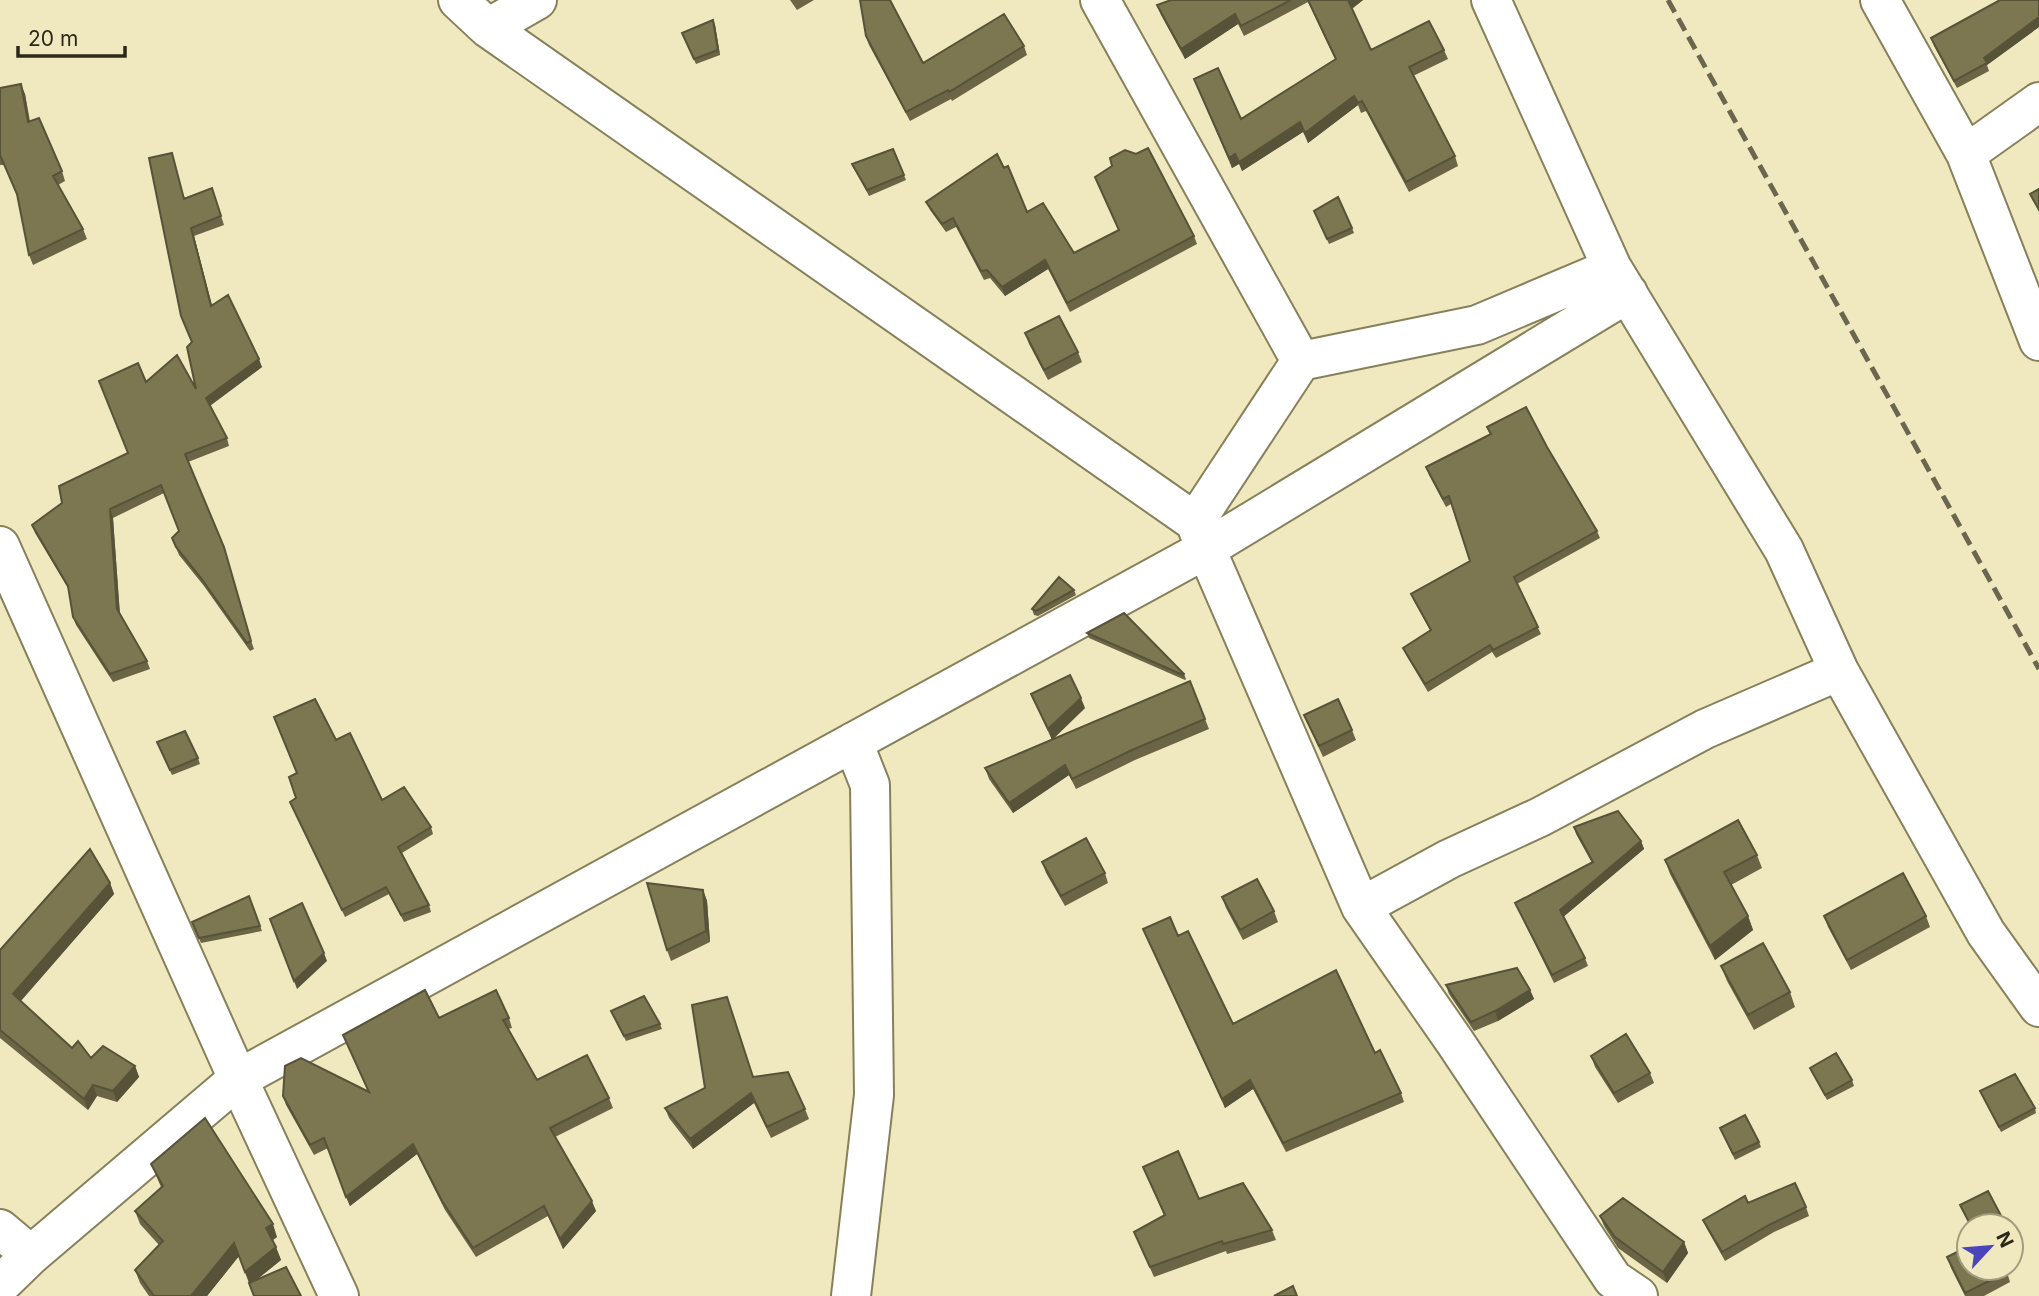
<svg xmlns="http://www.w3.org/2000/svg" width="2039" height="1296" font-family="Inter,sans-serif">
	<style>
		.lines { fill: none; stroke-linecap: round; stroke-linejoin: round }
		.minor-casing { stroke: #86805b; stroke-width: 42 }
		.minor { stroke: #fff; stroke-width: 38 }
		.rail { stroke: #6b674f; stroke-width: 5; stroke-dasharray: 14 7; stroke-linecap: butt }
		.wall { fill: #6b6546 }
		.shaded-wall { fill: #575339 }
		.building { fill: #7c7651; stroke: #575339; stroke-width: 2 }
	</style>
	<rect width="100%" height="100%" fill="#f0e9c0"/>
	<g class="lines">
		<g class="minor-casing">
			<path id="minor" d="M 458,0 L 488,28 L 1195,522
				M 1100,0 L 1301,361 L 1195,522 L 1206,549 L 1361,907 L 1455,1042 L 1613,1279 L 1638,1296
				M 1491,0 L 1612,268 L 1784,550 L 1839,671 L 1986,933 L 2039,1007
				M 1880,0 L 1966,154 L 2039,341
				M 488,28 L 537,0
				M 1966,154 L 2039,102
				M 1301,361 L 1477,325 L 1612,268
				M 0,546 L 238,1079 L 339,1296
				M 1361,907 L 1449,859 L 1540,817 L 1705,729 L 1839,671
				M 0,1229 L 31,1255
				M 0,1285 L 31,1255 L 238,1079 L 1206,549 L 1628,293
				M 851,1296 L 874,1095 L 870,785 L 853,742"/>
		</g>
		<use href="#minor" class="minor"/>
		<path class="rail" d="M 1668,0 L 2039,669"/>
	</g>
	<path class="wall" d="M 790,0 L 814,0 L 797,10 Z
		M 1171,0 L 1363,0 L 1352,9 L 1371,50 L 1444,50 L 1448,59 L 1413,76 L 1455,156 L 1458,166 L 1409,192 L 1366,111 L 1361,113 L 1358,105 L 1308,143 L 1303,132 L 1242,171 L 1239,164 L 1232,168 L 1194,79 L 1241,119 L 1335,59 L 1308,2 L 1244,36 L 1238,24 L 1185,59 L 1161,15 L 1157,5 Z
		M 1998,0 L 2039,0 L 2039,27 L 1987,65 L 1989,71 L 1957,88 L 1934,46 L 1931,38 L 1999,1 Z
		M 713,20 L 715,25 L 720,55 L 696,64 L 682,33 Z
		M 866,36 L 923,63 L 1024,46 L 1027,55 L 952,101 L 951,99 L 910,121 L 869,45 Z
		M 0,88 L 25,94 L 30,121 L 62,171 L 65,181 L 58,185 L 83,229 L 87,239 L 33,265 L 29,255 L 17,196 L 4,165 L 0,165 Z
		M 893,149 L 906,180 L 869,196 L 852,164 Z
		M 172,153 L 184,198 L 212,188 L 224,225 L 194,236 L 212,305 L 262,367 L 210,406 L 227,438 L 229,446 L 188,462 L 254,649 L 250,651 L 204,586 L 179,555 L 172,538 L 179,531 L 164,493 L 113,518 L 120,614 L 147,661 L 150,669 L 113,682 L 76,625 L 73,617 L 69,590 L 35,533 L 32,525 L 128,453 L 146,382 L 196,389 Z
		M 1095,177 L 1194,236 L 1197,244 L 1070,312 L 1048,269 L 1005,296 L 990,278 L 984,280 L 956,227 L 946,232 L 930,210 L 926,202 L 1027,212 L 1074,253 L 1119,230 Z
		M 1314,211 L 1352,228 L 1354,233 L 1329,244 Z
		M 1025,333 L 1078,352 L 1082,362 L 1048,380 L 1029,344 Z
		M 1487,427 L 1547,447 L 1597,531 L 1600,538 L 1517,584 L 1541,634 L 1496,658 L 1492,652 L 1428,692 L 1406,655 L 1403,648 L 1430,630 L 1414,601 L 1411,594 L 1470,561 L 1451,504 L 1446,507 L 1429,475 L 1426,467 L 1490,435 Z
		M 1074,590 L 1076,595 L 1038,616 L 1034,615 L 1032,609 Z
		M 1087,633 L 1184,674 L 1186,679 L 1185,680 L 1089,638 Z
		M 1031,694 L 1085,708 L 1052,740 Z
		M 1304,715 L 1352,730 L 1356,740 L 1323,757 Z
		M 1205,719 L 1209,729 L 1135,760 L 1076,789 L 1069,775 L 1013,813 L 989,779 L 985,768 Z
		M 336,740 L 382,800 L 431,827 L 433,834 L 402,853 L 429,905 L 431,912 L 404,922 L 389,894 L 345,917 L 290,802 L 296,798 L 297,773 Z
		M 159,747 L 198,758 L 200,764 L 172,775 Z
		M 1574,827 L 1641,841 L 1644,849 L 1563,917 L 1585,958 L 1588,966 L 1554,983 L 1515,903 L 1592,863 L 1576,834 Z
		M 1757,855 L 1762,868 L 1731,885 L 1748,916 L 1753,930 L 1715,960 L 1670,874 L 1665,860 Z
		M 1042,862 L 1105,873 L 1108,883 L 1065,906 L 1046,873 Z
		M 110,883 L 114,894 L 21,1001 L 72,1048 L 91,1058 L 135,1066 L 139,1077 L 117,1102 L 97,1096 L 88,1110 L 0,1038 L 0,950 Z
		M 703,890 L 707,901 L 710,942 L 671,961 L 667,950 Z
		M 249,896 L 262,931 L 201,943 L 192,922 Z
		M 1222,897 L 1274,911 L 1278,922 L 1243,940 L 1226,908 Z
		M 1824,916 L 1926,916 L 1930,927 L 1851,970 L 1828,927 Z
		M 1143,929 L 1178,936 L 1233,1024 L 1375,1053 L 1401,1093 L 1404,1102 L 1286,1152 L 1253,1089 L 1225,1108 Z
		M 1721,966 L 1790,992 L 1795,1007 L 1754,1030 L 1727,981 Z
		M 1446,985 L 1530,990 L 1534,999 L 1498,1021 L 1474,1031 L 1449,994 Z
		M 611,1011 L 660,1024 L 662,1029 L 626,1041 Z
		M 439,1018 L 509,1018 L 512,1028 L 508,1029 L 537,1080 L 609,1098 L 613,1108 L 555,1137 L 596,1211 L 563,1249 L 548,1216 L 476,1257 L 445,1210 L 417,1154 L 350,1206 L 328,1148 L 314,1155 L 286,1105 L 283,1096 L 368,1091 L 343,1035 Z
		M 1591,1056 L 1650,1073 L 1654,1083 L 1618,1103 L 1595,1067 Z
		M 1810,1068 L 1852,1080 L 1854,1086 L 1827,1100 Z
		M 754,1077 L 805,1109 L 809,1119 L 771,1138 L 754,1103 L 693,1149 L 669,1118 L 665,1108 Z
		M 1980,1091 L 2035,1108 L 2036,1113 L 2001,1132 Z
		M 1720,1128 L 1759,1142 L 1761,1147 L 1735,1160 Z
		M 151,1164 L 277,1237 L 273,1240 L 281,1260 L 255,1281 L 254,1296 L 239,1256 L 207,1296 L 149,1296 L 140,1283 L 135,1270 L 159,1245 L 140,1224 L 135,1211 L 161,1187 Z
		M 1143,1167 L 1199,1199 L 1272,1230 L 1276,1240 L 1227,1254 L 1226,1251 L 1154,1277 L 1134,1232 L 1164,1215 Z
		M 1806,1207 L 1809,1216 L 1774,1232 L 1725,1261 L 1707,1229 L 1703,1220 Z
		M 1600,1216 L 1684,1242 L 1688,1253 L 1667,1283 L 1618,1248 L 1604,1226 Z
		M 1947,1257 L 2007,1272 L 2010,1282 L 1984,1296 L 1965,1296 L 1951,1268 Z"/>
	<path class="shaded-wall" d="M 1348,0 L 1363,0 L 1351,9 Z
		M 1235,14 L 1238,24 L 1185,59 L 1181,49 Z
		M 2039,17 L 2039,27 L 1987,65 L 1984,58 Z
		M 713,20 L 715,25 L 720,55 L 718,50 Z
		M 21,84 L 25,94 L 31,132 L 28,122 Z
		M 1354,96 L 1358,105 L 1308,143 L 1305,133 Z
		M 1300,122 L 1303,132 L 1242,171 L 1239,162 Z
		M 1235,154 L 1239,164 L 1232,168 L 1229,158 Z
		M 191,228 L 194,236 L 214,314 L 211,306 Z
		M 1045,260 L 1048,269 L 1005,296 L 1002,287 Z
		M 259,359 L 262,367 L 209,406 L 206,398 Z
		M 110,509 L 113,518 L 120,617 L 117,609 Z
		M 1081,698 L 1085,708 L 1052,740 L 1048,729 Z
		M 1065,765 L 1069,775 L 1013,813 L 1009,803 Z
		M 1641,841 L 1644,849 L 1562,918 L 1560,910 Z
		M 110,883 L 114,894 L 17,1005 L 13,994 Z
		M 703,890 L 707,901 L 710,942 L 706,931 Z
		M 1748,916 L 1753,930 L 1715,960 L 1710,946 Z
		M 324,953 L 327,961 L 297,989 L 294,981 Z
		M 1530,990 L 1534,999 L 1498,1021 L 1495,1011 Z
		M 135,1066 L 139,1077 L 117,1102 L 113,1091 Z
		M 1250,1080 L 1253,1089 L 1225,1108 L 1222,1099 Z
		M 93,1085 L 97,1096 L 88,1110 L 84,1099 Z
		M 751,1093 L 754,1103 L 693,1149 L 690,1139 Z
		M 413,1144 L 417,1154 L 350,1206 L 346,1197 Z
		M 592,1201 L 596,1211 L 563,1249 L 560,1239 Z
		M 273,1224 L 277,1237 L 271,1241 L 266,1228 Z
		M 1684,1242 L 1688,1253 L 1667,1283 L 1663,1272 Z
		M 234,1243 L 239,1256 L 207,1296 L 191,1296 Z
		M 276,1247 L 281,1260 L 250,1285 L 245,1272 Z"/>
	<path class="building" d="M 860,0 L 890,0 L 923,63 L 1004,14 L 1024,46 L 949,92 L 948,90 L 906,112 L 866,36 Z
		M 1171,0 L 1291,0 L 1241,26 L 1235,14 L 1181,49 L 1157,5 Z
		M 1308,0 L 1348,0 L 1371,50 L 1429,21 L 1444,50 L 1409,67 L 1455,156 L 1406,182 L 1362,101 L 1358,103 L 1354,96 L 1305,133 L 1300,122 L 1239,162 L 1235,154 L 1229,158 L 1194,79 L 1218,68 L 1241,119 L 1336,59 Z
		M 2000,0 L 2039,0 L 2039,17 L 1984,58 L 1987,63 L 1954,81 L 1931,38 Z
		M 713,20 L 718,50 L 694,59 L 682,33 Z
		M 21,84 L 28,122 L 39,118 L 62,171 L 53,176 L 83,229 L 29,255 L 17,194 L 0,155 L 0,88 Z
		M 1148,148 L 1194,236 L 1067,303 L 1045,260 L 1002,287 L 987,270 L 981,271 L 953,218 L 942,224 L 926,202 L 997,154 L 1004,168 L 1008,166 L 1027,212 L 1043,203 L 1074,253 L 1119,230 L 1095,177 L 1112,166 L 1110,158 L 1125,150 L 1136,154 Z
		M 893,149 L 904,175 L 867,190 L 852,164 Z
		M 172,153 L 184,199 L 212,188 L 221,216 L 191,228 L 211,306 L 228,295 L 259,359 L 206,398 L 227,438 L 185,454 L 224,547 L 251,641 L 247,643 L 201,578 L 176,547 L 172,538 L 179,531 L 161,485 L 110,509 L 117,609 L 147,661 L 110,674 L 73,617 L 68,586 L 32,525 L 62,503 L 59,486 L 128,453 L 99,381 L 138,363 L 146,382 L 177,355 L 196,389 L 187,347 L 192,342 L 181,316 L 149,158 Z
		M 2039,189 L 2039,210 L 2030,194 Z
		M 1338,197 L 1352,228 L 1327,239 L 1314,211 Z
		M 1059,316 L 1078,352 L 1044,370 L 1025,333 Z
		M 1526,407 L 1547,447 L 1597,531 L 1514,577 L 1538,627 L 1493,650 L 1490,645 L 1425,684 L 1403,648 L 1431,630 L 1411,594 L 1470,561 L 1449,496 L 1443,499 L 1426,467 L 1491,434 L 1487,427 Z
		M 1059,577 L 1074,590 L 1036,611 L 1032,609 Z
		M 1124,613 L 1184,674 L 1183,675 L 1087,633 Z
		M 1070,675 L 1081,698 L 1048,729 L 1031,694 Z
		M 1190,681 L 1205,719 L 1132,750 L 1072,779 L 1065,765 L 1009,803 L 985,768 Z
		M 315,699 L 336,740 L 350,733 L 382,800 L 404,787 L 431,827 L 398,847 L 429,905 L 401,915 L 386,887 L 342,910 L 290,802 L 296,798 L 289,777 L 297,773 L 274,717 Z
		M 1338,699 L 1352,730 L 1319,746 L 1304,715 Z
		M 185,731 L 198,758 L 170,770 L 157,742 Z
		M 1618,811 L 1641,841 L 1560,910 L 1585,958 L 1552,975 L 1515,903 L 1593,862 L 1574,827 Z
		M 1738,820 L 1757,855 L 1724,872 L 1748,916 L 1710,946 L 1665,860 Z
		M 1086,838 L 1105,873 L 1061,896 L 1042,862 Z
		M 90,849 L 110,883 L 13,994 L 72,1048 L 78,1041 L 91,1058 L 103,1046 L 135,1066 L 113,1091 L 93,1085 L 84,1099 L 0,1030 L 0,950 Z
		M 1903,873 L 1926,916 L 1847,960 L 1824,916 Z
		M 1257,879 L 1274,911 L 1240,930 L 1222,897 Z
		M 647,883 L 703,890 L 706,931 L 667,950 Z
		M 249,896 L 260,926 L 199,938 L 192,922 Z
		M 302,903 L 324,953 L 294,981 L 270,919 Z
		M 1170,917 L 1178,936 L 1188,931 L 1233,1024 L 1336,970 L 1375,1053 L 1380,1050 L 1401,1093 L 1283,1143 L 1250,1080 L 1222,1099 L 1143,929 Z
		M 1763,943 L 1790,992 L 1748,1015 L 1721,966 Z
		M 1517,968 L 1530,990 L 1495,1011 L 1471,1022 L 1446,985 Z
		M 425,990 L 439,1018 L 496,990 L 509,1018 L 503,1020 L 537,1080 L 587,1055 L 609,1098 L 550,1128 L 592,1201 L 560,1239 L 544,1206 L 473,1248 L 442,1201 L 413,1144 L 346,1197 L 324,1138 L 310,1145 L 283,1096 L 285,1066 L 301,1058 L 369,1092 L 343,1035 Z
		M 644,996 L 660,1024 L 624,1036 L 611,1011 Z
		M 727,997 L 753,1077 L 788,1072 L 805,1109 L 767,1127 L 751,1093 L 690,1139 L 665,1108 L 705,1088 L 692,1005 Z
		M 1626,1034 L 1650,1073 L 1614,1093 L 1591,1056 Z
		M 1836,1053 L 1852,1080 L 1825,1095 L 1810,1068 Z
		M 2015,1074 L 2035,1108 L 1999,1127 L 1980,1091 Z
		M 1745,1115 L 1759,1142 L 1733,1154 L 1720,1128 Z
		M 205,1118 L 273,1224 L 266,1228 L 276,1247 L 245,1272 L 234,1243 L 191,1296 L 154,1296 L 135,1270 L 163,1241 L 135,1211 L 163,1186 L 151,1164 Z
		M 1178,1151 L 1199,1199 L 1243,1183 L 1272,1230 L 1223,1244 L 1222,1241 L 1150,1267 L 1134,1232 L 1165,1215 L 1143,1167 Z
		M 1795,1183 L 1806,1207 L 1771,1224 L 1722,1252 L 1703,1220 L 1745,1196 L 1748,1203 Z
		M 1988,1191 L 2006,1225 L 2004,1226 L 1971,1226 L 1960,1205 Z
		M 1623,1198 L 1684,1242 L 1663,1272 L 1615,1237 L 1600,1216 Z
		M 1969,1246 L 1969,1268 L 2005,1268 L 2007,1272 L 1965,1293 L 1947,1257 Z
		M 286,1267 L 301,1296 L 254,1296 L 249,1283 Z
		M 1293,1286 L 1297,1296 L 1274,1296 Z"/>
	<g transform="translate(1990 1247) rotate(64)"><circle r="33" fill="#f0e9c0" stroke="#a19c7d" stroke-width="2"/>
	<path d="M0-5L12 26L0 18L-12 26Z" fill="#4c44bb"/>
	<text y="-10" font-size="19" font-weight="bold" text-anchor="middle" fill="#2b2819">N</text>
	</g>
	<path d="M18 46v10h107v-10" fill="none" stroke="#2b2819" stroke-width="3.5"/>
	<text x="28" y="46" font-size="21" fill="#2b2819" stroke="#f0e9c0" stroke-width="5" paint-order="stroke">20 m</text>
</svg>
